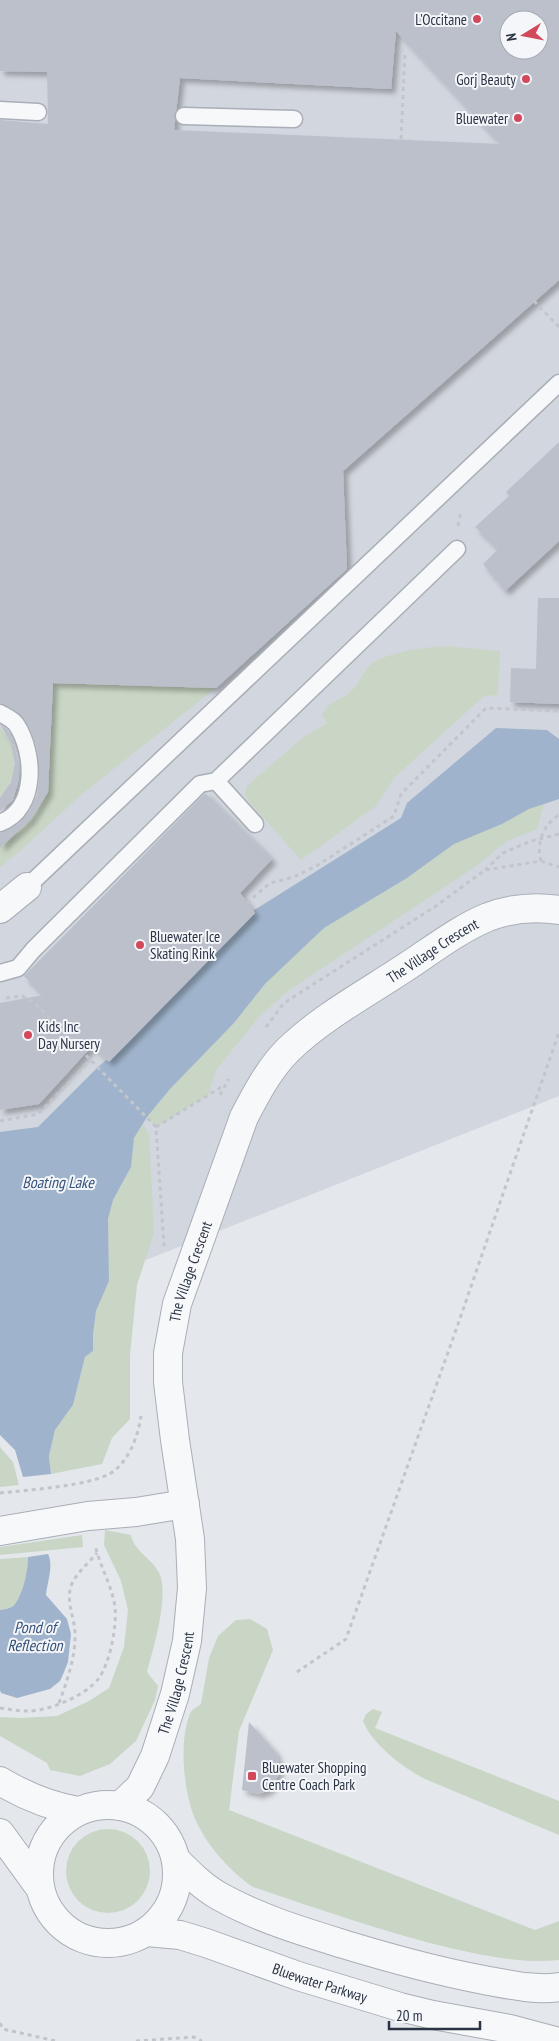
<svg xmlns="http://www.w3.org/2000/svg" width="559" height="2041" font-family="'PT Sans Narrow',sans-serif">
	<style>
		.built { fill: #d2d6de; fill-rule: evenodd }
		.green { fill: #c9d6c5 }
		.water { fill: #9fb4cc }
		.building { fill: #bbc0ca; fill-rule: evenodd; filter: url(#shadow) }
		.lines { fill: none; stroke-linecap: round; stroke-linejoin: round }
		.service-casing { stroke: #a9aeb7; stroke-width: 19 }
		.minor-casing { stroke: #a9aeb7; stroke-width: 30 }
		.tertiary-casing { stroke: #a9aeb7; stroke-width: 30 }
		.path { stroke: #c2c5cb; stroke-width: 3; stroke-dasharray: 4 4; stroke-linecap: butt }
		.service { stroke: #f7f8fa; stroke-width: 16 }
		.minor { stroke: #f7f8fa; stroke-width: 28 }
		.tertiary { stroke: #f7f8fa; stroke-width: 28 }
		.poi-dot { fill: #d1495b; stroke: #f4f6f9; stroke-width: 2 }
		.labels { text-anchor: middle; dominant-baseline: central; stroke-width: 4; stroke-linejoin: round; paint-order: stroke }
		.poi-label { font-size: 15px; fill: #2b3445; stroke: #f4f6f9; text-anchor: end }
		.street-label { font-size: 15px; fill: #2b3445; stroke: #f4f6f9 }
		.water-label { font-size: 16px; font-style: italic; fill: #34527a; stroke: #f4f6f9 }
	</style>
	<defs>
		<filter id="shadow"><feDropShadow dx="4.5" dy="4.5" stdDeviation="2.5" flood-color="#0004"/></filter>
	</defs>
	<rect width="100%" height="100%" fill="#e4e7ec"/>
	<path class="built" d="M 0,0 L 559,0 L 559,1096 L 0,1318 ZM 509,20 L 539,20 L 539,50 L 509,50 Z"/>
	<path class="green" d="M 445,646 L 500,651 L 498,695 L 484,696 L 394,778 L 376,806 L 301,860 L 251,804 L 245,795 L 247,786 L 300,740 L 327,723 L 322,715 C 331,699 336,703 349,693 C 359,686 364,668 373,663 C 392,651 423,648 445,646 Z
		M 53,683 L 216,688 L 82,794 L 19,852 L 0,867 L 0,843 L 14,835 L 31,819 L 48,792 Z
		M 0,727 C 19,749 18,776 0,798 Z
		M 544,804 L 537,829 L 507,841 L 472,869 L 288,991 L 259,1017 L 216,1070 L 208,1095 L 156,1127 L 147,1117 L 170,1089 L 234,1023 L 265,984 L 324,928 L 407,878 L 454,844 L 502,824 L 529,809 Z
		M 143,1124 L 149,1135 L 154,1233 L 137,1285 L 130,1355 L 130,1419 L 112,1438 L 102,1464 L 51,1474 L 49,1456 L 55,1430 L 73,1405 L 85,1357 L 93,1351 L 93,1335 L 96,1311 L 109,1281 L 108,1219 L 113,1200 L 131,1167 L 134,1138 Z
		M 0,1447 L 13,1462 L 19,1485 L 0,1487 Z
		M 105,1530 L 131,1535 C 134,1551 150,1557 158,1571 C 171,1591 153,1650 147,1672 L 158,1686 L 155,1700 L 136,1741 L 110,1764 L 80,1776 L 50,1770 L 47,1763 L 0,1736 L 0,1717 L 19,1718 L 57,1716 L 89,1701 L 109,1688 L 124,1647 L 128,1610 L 121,1581 L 104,1545 Z
		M 82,1535 L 83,1547 L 0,1555 L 0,1547 Z
		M 28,1557 C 28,1571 23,1593 15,1604 C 11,1609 5,1609 0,1610 L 0,1559 Z
		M 250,1619 L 267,1629 L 273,1650 L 239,1731 L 229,1810 L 535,1930 L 559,1921 L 559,1960 C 522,1964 486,1956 450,1948 C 383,1932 318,1909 253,1887 C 231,1872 209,1848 197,1823 C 184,1797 178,1742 190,1714 C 191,1710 197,1707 201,1704 L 209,1658 L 218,1636 L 236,1620 Z
		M 373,1709 L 382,1712 L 375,1728 L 559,1801 L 559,1835 L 425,1779 C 403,1768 372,1744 363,1721 L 366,1714 Z
		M66 1871a42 42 0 1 1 84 0a42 42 0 1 1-84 0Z"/>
	<path class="water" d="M 496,728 L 547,730 L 559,739 L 559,799 L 529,809 L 502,824 L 454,844 L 407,878 L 324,928 L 265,984 L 234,1023 L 170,1089 L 147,1117 L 134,1138 L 131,1167 L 113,1200 L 108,1219 L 109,1281 L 96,1311 L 93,1335 L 93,1351 L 85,1357 L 73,1405 L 55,1430 L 49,1456 L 51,1474 L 23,1477 L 15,1450 L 0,1435 L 0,1132 L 38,1127 L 97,1068 L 106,1060 L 109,1061 L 255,913 L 253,911 L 401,818 L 407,803 Z
		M 48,1554 C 54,1565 47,1583 46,1595 L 67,1619 L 71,1634 L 68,1662 L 64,1672 L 60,1681 L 50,1689 L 17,1698 L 1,1693 L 0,1690 L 0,1610 C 5,1609 11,1609 15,1604 C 23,1593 28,1571 28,1557 Z"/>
	<path class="building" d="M 0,0 L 559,0 L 559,280 L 343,471 L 347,569 L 216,688 L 53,683 L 48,792 L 31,819 L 0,848 L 0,833 L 18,824 L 30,810 L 37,795 L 39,779 L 37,748 L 31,731 L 21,715 L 0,703 L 0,120 L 48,124 L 48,112 L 47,72 L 0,71 ZM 509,20 L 539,20 L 539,50 L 509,50 ZM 396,31 L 500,144 L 174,130 L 180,78 L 391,89 Z
		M 559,442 L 559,541 L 505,591 L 483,564 L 498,549 L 475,527 L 509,496 L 506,492 Z
		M 538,598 L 559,598 L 559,704 L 510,702 L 511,668 L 536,669 Z
		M 0,724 L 8,730 L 13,740 L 19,765 L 19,778 L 13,800 L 0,811 L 0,798 L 11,782 L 15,763 L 11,743 Z
		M 205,793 L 272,859 L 240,893 L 255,913 L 109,1062 L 92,1046 L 39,1104 L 0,1110 L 0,1003 L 43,995 L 24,976 Z
		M 249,1722 L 275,1751 L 279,1762 L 279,1774 L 269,1790 L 259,1794 L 242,1790 Z"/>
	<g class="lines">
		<g class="service-casing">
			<path id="service" d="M 0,110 L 38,112
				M 184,116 L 294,119
				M 0,713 C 5,716 12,719 16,724 C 35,752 38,809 0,823
				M 216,781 L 255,824
				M 27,887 L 559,383
				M 0,973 L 18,968 L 33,950 L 200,784 L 216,781 L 457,549"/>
		</g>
		<g class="minor-casing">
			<g id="minor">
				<path d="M 0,909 L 27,887"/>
				<path d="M 0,1531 L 88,1516 L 136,1512 L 185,1504"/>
				<path id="s1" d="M 120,1806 L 140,1787 L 155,1756 L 175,1694 L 187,1641 L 192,1588 L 190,1539 L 175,1440 L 168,1382 L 168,1353 L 177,1304 L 244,1117 C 256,1094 269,1069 288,1050 C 322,1017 367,993 406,967 C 432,950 459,929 488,917 C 512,908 534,906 559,910"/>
				<path d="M 176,1860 C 189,1873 203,1887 219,1896 C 258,1918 301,1931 343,1944 C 389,1958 436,1971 484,1980 C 507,1984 535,1991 559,1987"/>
				<path id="s2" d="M 147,1932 L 180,1935 L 206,1943 L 298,1976 L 400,2007 L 433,2015 L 510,2029 L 555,2041"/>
			</g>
		</g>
		<g class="tertiary-casing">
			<path id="tertiary" d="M 0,1781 C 25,1796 49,1806 78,1811
				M39 1874a69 69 0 1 1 138 0a69 69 0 1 1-138 0Z
				M 0,1833 L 40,1888"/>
		</g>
		<path class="path" d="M 401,139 L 405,53
			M 534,301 L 559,327
			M 458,526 L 461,510
			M 541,861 C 536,843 543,825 559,815
			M 485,870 L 503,853 L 531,841 L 559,834
			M 247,903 L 270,883 L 294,877 L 318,865 L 394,816 L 401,794 L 486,708 L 559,711
			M 6,998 L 22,996 L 35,1003 L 156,1127 L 164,1246
			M 266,1027 L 284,1003 L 436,906 L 485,870 L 541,861 L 559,867
			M 220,1095 L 229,1079
			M 0,1121 L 38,1114 L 90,1061
			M 156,1127 L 223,1086
			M 0,1493 C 26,1490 95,1486 114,1471 C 130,1458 138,1436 141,1416
			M 297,1672 L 346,1639 L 457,1327 L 559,1032
			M 59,1703 C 67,1681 76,1656 75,1632 C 74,1616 66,1602 71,1586 C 76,1573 88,1564 97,1553
			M 0,1708 C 9,1709 18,1711 27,1711 C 47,1712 87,1695 99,1678 C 110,1662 117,1627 115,1607 C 112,1585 100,1567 95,1545
			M 0,2023 L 3,2029 L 56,2041
			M 136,2041 L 194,2037 L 202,2041"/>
		<use href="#service" class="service"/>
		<use href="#minor" class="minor"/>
		<use href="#tertiary" class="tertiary"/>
	</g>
	<g class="poi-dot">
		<circle cx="477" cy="19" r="5"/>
		<circle cx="526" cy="79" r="5"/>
		<circle cx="518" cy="118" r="5"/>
		<circle cx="140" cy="945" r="5"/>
		<circle cx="28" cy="1035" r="5"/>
		<rect x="247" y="1771" width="10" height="10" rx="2.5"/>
	</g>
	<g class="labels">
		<g class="poi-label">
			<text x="467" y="19">L'Occitane</text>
			<text x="516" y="79">Gorj Beauty</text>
			<text x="508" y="118">Bluewater</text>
			<text x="150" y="936" text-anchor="start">Bluewater Ice<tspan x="150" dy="17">Skating Rink</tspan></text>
			<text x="38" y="1026" text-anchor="start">Kids Inc<tspan x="38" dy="17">Day Nursery</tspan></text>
			<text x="262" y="1767" text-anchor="start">Bluewater Shopping<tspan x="262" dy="17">Centre Coach Park</tspan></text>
		</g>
		<g class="street-label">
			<text stroke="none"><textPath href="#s1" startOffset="976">The Village Crescent</textPath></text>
			<text stroke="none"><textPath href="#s1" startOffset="556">The Village Crescent</textPath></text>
			<text stroke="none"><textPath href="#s1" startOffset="138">The Village Crescent</textPath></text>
			<text stroke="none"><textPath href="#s2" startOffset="181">Bluewater Parkway</textPath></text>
		</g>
		<g class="water-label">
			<text x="58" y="1182">Boating Lake</text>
			<text x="35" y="1627">Pond of<tspan x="35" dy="18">Reflection</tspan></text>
		</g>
	</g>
	<g transform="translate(524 35) rotate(260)"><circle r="24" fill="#f4f6f9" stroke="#a4a8b1"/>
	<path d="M0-4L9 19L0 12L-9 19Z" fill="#d1495b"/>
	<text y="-8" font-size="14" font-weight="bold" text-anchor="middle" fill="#2b3445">N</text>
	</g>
	<path d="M389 2021v8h91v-8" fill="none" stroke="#2b3445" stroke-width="2.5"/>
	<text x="396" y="2021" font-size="15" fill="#2b3445" stroke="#f4f6f9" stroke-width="4" paint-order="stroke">20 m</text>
</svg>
